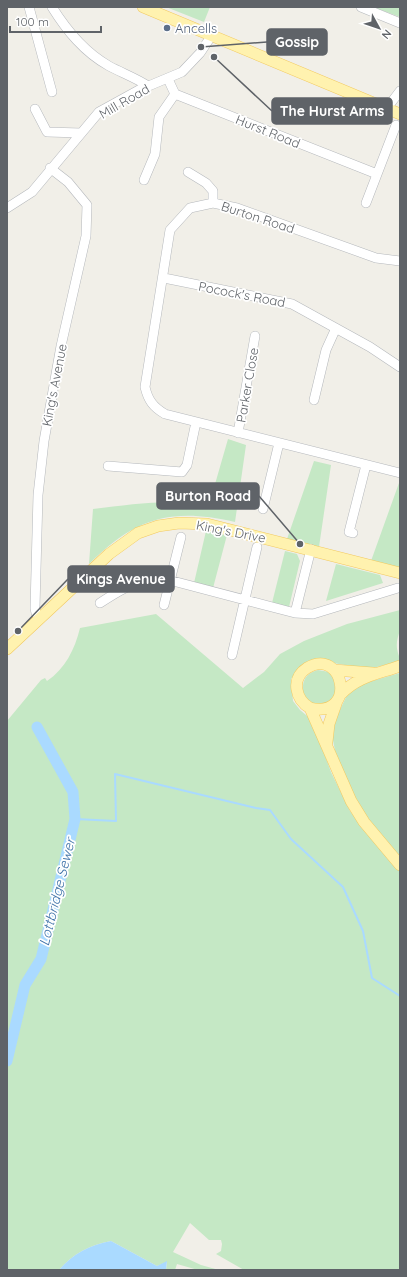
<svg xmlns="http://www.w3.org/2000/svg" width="407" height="1277" font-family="Quicksand,sans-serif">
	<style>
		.green { fill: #c5e8c5 }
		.water { fill: #aadaff }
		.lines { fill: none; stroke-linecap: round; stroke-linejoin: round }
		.stream { stroke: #aadaff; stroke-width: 2 }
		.river { stroke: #aadaff; stroke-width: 11 }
		.minor-casing { stroke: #b5b8bc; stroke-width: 10 }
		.major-casing { stroke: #f2c960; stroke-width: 12 }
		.minor { stroke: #fff; stroke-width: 9 }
		.major { stroke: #fff2af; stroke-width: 11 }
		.service-dot { fill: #5c6f8a; stroke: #fff; stroke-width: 1.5 }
		.labels { text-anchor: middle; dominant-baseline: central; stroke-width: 3.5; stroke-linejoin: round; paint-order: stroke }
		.service-label { font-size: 13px; fill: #4e5e75; stroke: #fff; text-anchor: start }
		.street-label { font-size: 13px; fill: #5f6368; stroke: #fff }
		.water-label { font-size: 14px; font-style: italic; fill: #4174aa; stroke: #fff }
		.leader { fill: none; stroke: #5f6368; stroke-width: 1.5 }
		.callout-dot { fill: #5f6368; stroke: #fff; stroke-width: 1.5 }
		.callout { fill: #5f6368; stroke: #5f6368; stroke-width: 1.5 }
		.callout-label { font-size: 14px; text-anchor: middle; font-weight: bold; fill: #fff }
	</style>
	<rect width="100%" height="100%" fill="#f1efe8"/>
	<path class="green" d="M 166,7 L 210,7 L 204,22 Z
		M 373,7 L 400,7 L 400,17 Z
		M 228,439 L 246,445 L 235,522 C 171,507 135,518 89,564 L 93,509 C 134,504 168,499 209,505 Z
		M 314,461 L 331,465 L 319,547 L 287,539 Z
		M 399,483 L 400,483 L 400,568 L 371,561 Z
		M 206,531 L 227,535 L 213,588 L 194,583 Z
		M 285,551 L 297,554 L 300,561 L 289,607 L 272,603 Z
		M 336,564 L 380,575 L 383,583 L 326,601 Z
		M 400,610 C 400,616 401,624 400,630 C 397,640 395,645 399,656 L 400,655 L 400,661 L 369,669 L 327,662 L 304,663 L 291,679 L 293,701 L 300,710 L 312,720 L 331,772 L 350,811 L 367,833 L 400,870 L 400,1270 L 244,1270 L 216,1254 L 221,1251 L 222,1244 L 221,1240 L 209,1240 L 190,1223 L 173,1252 L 201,1265 L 219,1270 L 198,1270 L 177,1264 L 175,1270 L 166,1270 L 167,1262 L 157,1266 L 111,1241 C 89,1245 73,1254 59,1270 L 7,1270 L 7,721 L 41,680 L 45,678 L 47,681 C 65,669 75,649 80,628 L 156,614 L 243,688 L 264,672 L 280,654 L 304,641 L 347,624 Z
		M 318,670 L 329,672 L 334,677 L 336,698 L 317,707 L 303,697 C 302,683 303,674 318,670 Z
		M 400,673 L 400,859 L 373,827 L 357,803 L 337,761 L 332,735 L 335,720 L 348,693 L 358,685 Z"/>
	<path class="water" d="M 111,1241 L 157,1266 L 167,1261 L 166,1270 L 59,1270 C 73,1254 89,1245 111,1241 Z"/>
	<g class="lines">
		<path class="stream" d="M 75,819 L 116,821 L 115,774 L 256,808 L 270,810 L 291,839 L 343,887 L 363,931 L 372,978 L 400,996"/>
		<path class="river" d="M 7,1061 L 25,985 L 41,959 L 75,819 L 73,792 L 37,727"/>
		<g class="minor-casing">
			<path id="minor" d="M 29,7 L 52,92
				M 52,7 C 67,31 84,52 109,66 C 122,73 136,78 148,86
				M 361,7 L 400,23
				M 168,79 L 175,94 L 377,174
				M 387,108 L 400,91
				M 35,109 L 47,132 L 81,133
				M 188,172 L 206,183 L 213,191 L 213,203
				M 144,180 L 155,154 L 159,117 L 175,94
				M 366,203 L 396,125
				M 7,208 L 32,192 L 99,112 L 139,90 L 182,72 L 200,53 L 212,35
				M 400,261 L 376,258 L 237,208 L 213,203 L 190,208 L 170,230 L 145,387 C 148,400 153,407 165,414 L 400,473
				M 164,278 L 292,304 L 370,347 L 400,367
				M 314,400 L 326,350 L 336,328
				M 238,433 L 255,336
				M 108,466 L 182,472 L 187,465 L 196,422
				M 263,509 L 279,443
				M 353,533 L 349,532 L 366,465
				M 100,603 C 126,586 137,579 169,580 L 295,613 L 313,614 L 398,588
				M 164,605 L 181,537
				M 295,613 L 311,549
				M 40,618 L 36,613 L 35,608 L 38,495 L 44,441 L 61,346 L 86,236 L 87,205 L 68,182 L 50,168
				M 232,655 L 257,547"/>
		</g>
		<g class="major-casing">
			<path id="major" d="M 143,7 L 400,114
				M 7,649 L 109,554 L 138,533 L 158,526 L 179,523 L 207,524 L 400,573
				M 334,670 L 373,673
				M 341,694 C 358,676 378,674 400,666
				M 310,708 C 358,719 344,646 307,668 C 290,679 296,700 310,708 L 351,801 L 364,822 L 400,865
				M 327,742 L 329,724 L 337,701"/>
		</g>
		<use href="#minor" class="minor"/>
		<use href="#major" class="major"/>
	</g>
	<circle class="service-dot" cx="167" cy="28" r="4"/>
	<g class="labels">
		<g class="service-label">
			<text x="175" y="28">Ancells</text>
		</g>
		<g class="street-label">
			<text transform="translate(124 101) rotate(-30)">Mill Road</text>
			<text transform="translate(268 131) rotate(22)">Hurst Road</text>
			<text transform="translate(258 217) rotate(18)">Burton Road</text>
			<text transform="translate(242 294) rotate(11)">Pocock's Road</text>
			<text transform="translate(54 385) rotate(-79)">King's Avenue</text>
			<text transform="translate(247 385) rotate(-80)">Parker Close</text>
			<text transform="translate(231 531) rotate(11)">King's Drive</text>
		</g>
		<g class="water-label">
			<text transform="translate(57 892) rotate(-76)">Lottbridge Sewer</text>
		</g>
	</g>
	<path class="leader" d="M201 47L267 42M214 57L272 111M300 544L259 496M18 631L68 579"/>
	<g class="callout-dot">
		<circle cx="201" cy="47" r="4"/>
		<circle cx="214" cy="57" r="4"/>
		<circle cx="300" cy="544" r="4"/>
		<circle cx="18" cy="631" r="4"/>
	</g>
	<g class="callout">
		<rect x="267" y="29" width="60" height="26" rx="4"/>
		<rect x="272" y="98" width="120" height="26" rx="4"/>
		<rect x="157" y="483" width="102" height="26" rx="4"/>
		<rect x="68" y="566" width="106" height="26" rx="4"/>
	</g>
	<g class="callout-label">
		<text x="297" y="47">Gossip</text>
		<text x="332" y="116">The Hurst Arms</text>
		<text x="208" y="501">Burton Road</text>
		<text x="121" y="584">Kings Avenue</text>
	</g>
	<rect width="407" height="1277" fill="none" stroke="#5f6368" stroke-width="16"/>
	<g transform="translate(379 28) rotate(130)" stroke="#ffffff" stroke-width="3" paint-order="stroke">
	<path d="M0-3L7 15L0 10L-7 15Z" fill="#5f6368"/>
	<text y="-6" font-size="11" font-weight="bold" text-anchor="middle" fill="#5f6368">N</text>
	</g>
	<path d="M10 26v6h91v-6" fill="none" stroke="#5f6368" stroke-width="2"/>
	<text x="16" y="26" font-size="12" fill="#5f6368" stroke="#ffffff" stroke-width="3" paint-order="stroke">100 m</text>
</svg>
